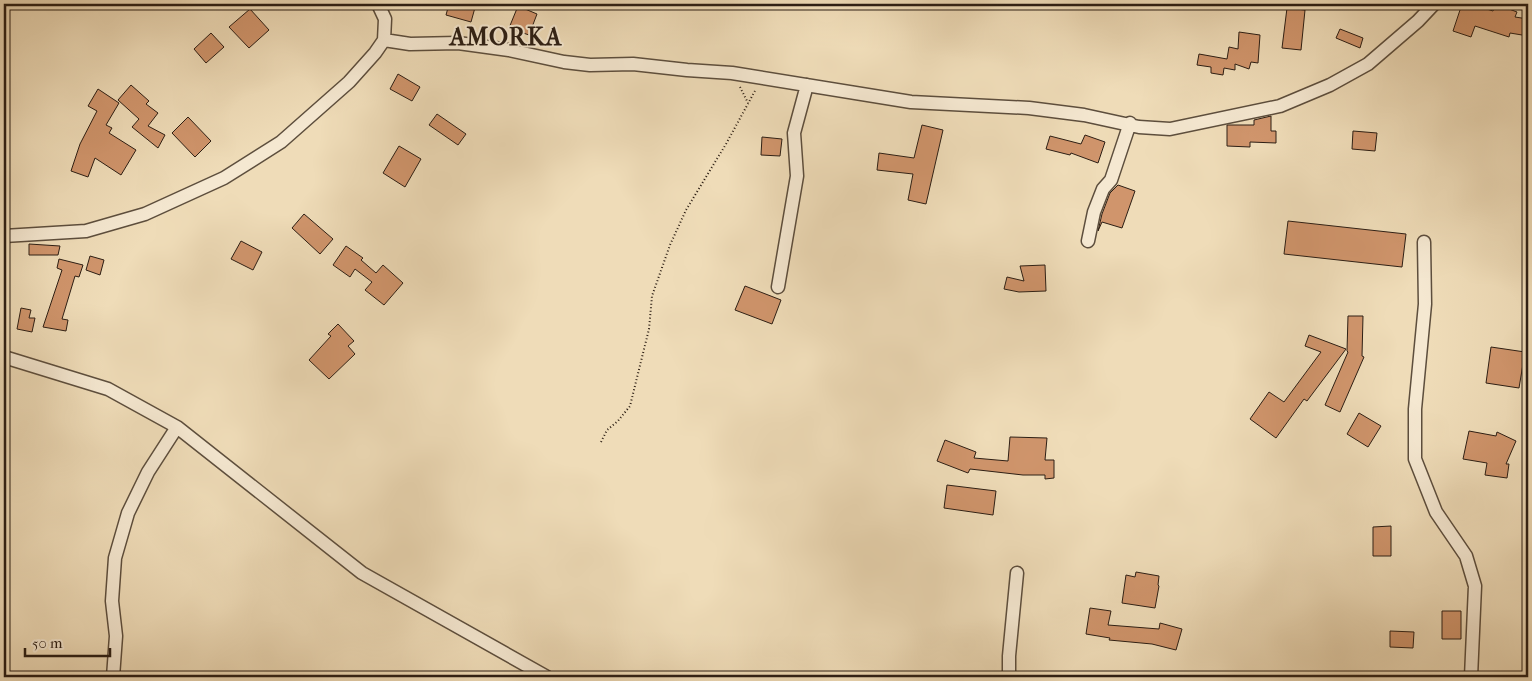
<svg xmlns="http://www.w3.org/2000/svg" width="1532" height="681" font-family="'IM FELL French Canon',serif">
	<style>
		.building { fill: #d0956c; stroke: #2c1e14 }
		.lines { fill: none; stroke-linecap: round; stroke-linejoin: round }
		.minor-casing { stroke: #5d4e3d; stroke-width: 15 }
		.path { stroke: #2c1e14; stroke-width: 2; stroke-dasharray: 1 2.5; stroke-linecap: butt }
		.minor { stroke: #f5e8d1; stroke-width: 12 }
		.labels { text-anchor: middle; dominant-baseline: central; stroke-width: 4; stroke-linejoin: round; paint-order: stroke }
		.district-label { font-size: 24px; font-weight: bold; letter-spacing: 1px; fill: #2c1e14; stroke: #f5e8d1 }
	</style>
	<rect width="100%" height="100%" fill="#efdcb8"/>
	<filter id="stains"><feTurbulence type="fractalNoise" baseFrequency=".004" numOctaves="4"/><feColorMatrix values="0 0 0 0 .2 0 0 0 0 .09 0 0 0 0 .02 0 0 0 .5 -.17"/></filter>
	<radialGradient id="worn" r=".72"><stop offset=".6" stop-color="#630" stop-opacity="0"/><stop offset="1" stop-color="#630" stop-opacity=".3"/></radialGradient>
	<path class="building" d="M 449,4 L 476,4 L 471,22 L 446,15 Z
		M 1462,4 L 1471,4 L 1493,11 L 1496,4 L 1517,12 L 1515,17 L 1528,19 L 1528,36 L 1510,33 L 1509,37 L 1475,26 L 1471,37 L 1453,31 Z
		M 518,6 L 537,14 L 529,35 L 509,28 Z
		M 1287,8 L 1305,10 L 1301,50 L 1282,48 Z
		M 250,9 L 269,30 L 249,48 L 229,27 Z
		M 1340,29 L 1363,38 L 1360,48 L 1336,38 Z
		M 1239,32 L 1260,35 L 1258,63 L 1251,62 L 1249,69 L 1235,64 L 1235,70 L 1224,68 L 1223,75 L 1211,73 L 1211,67 L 1197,65 L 1199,54 L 1227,59 L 1229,47 L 1238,49 Z
		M 211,33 L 224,47 L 206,63 L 194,49 Z
		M 398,74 L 420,87 L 412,101 L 390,89 Z
		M 131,85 L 149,101 L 146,104 L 158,113 L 148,126 L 165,135 L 158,148 L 132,127 L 139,119 L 118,100 Z
		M 98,89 L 119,103 L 106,125 L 112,128 L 109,133 L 136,150 L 121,175 L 95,158 L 88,177 L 71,171 L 80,144 L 97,111 L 88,106 Z
		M 437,114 L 466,134 L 458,145 L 429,125 Z
		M 1271,116 L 1271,131 L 1276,131 L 1276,143 L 1250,142 L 1250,147 L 1227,146 L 1227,125 L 1254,125 L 1254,120 Z
		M 188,117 L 211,141 L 195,157 L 172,133 Z
		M 922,125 L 943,130 L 926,204 L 908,200 L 913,174 L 877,170 L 879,153 L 914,158 Z
		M 1353,131 L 1377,133 L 1375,151 L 1352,149 Z
		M 1085,135 L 1105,142 L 1098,163 L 1071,153 L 1070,155 L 1046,149 L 1050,136 L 1081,144 Z
		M 762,137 L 782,139 L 780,156 L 761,155 Z
		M 399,146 L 421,159 L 405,187 L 383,173 Z
		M 1118,185 L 1135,191 L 1122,228 L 1102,222 L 1098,231 L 1102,214 L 1110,193 Z
		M 304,214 L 333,239 L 320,254 L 292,228 Z
		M 1288,221 L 1406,234 L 1402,267 L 1284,254 Z
		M 241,241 L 262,252 L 253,270 L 231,259 Z
		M 29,244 L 60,246 L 58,255 L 29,255 Z
		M 346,246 L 363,258 L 361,260 L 376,273 L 383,265 L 403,283 L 384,305 L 365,290 L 372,282 L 355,269 L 350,277 L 333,265 Z
		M 90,256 L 104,260 L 100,275 L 86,270 Z
		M 59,259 L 83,265 L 79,277 L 75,276 L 62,319 L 68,320 L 66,331 L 43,327 L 62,270 L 57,268 Z
		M 1045,265 L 1046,291 L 1019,292 L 1004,289 L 1007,277 L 1024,281 L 1020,266 Z
		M 745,286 L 781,300 L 772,324 L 735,310 Z
		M 21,308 L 31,310 L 29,318 L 35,318 L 32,332 L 17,329 Z
		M 1348,316 L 1363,316 L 1362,356 L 1364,357 L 1340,412 L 1325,405 L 1348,352 L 1347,351 Z
		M 338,324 L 354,341 L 348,346 L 355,354 L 329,379 L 309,360 L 331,336 L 328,334 Z
		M 1309,335 L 1346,349 L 1307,401 L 1304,399 L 1276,438 L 1250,419 L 1269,392 L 1284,402 L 1321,352 L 1305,346 Z
		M 1491,347 L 1525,352 L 1519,388 L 1486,383 Z
		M 1359,413 L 1381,426 L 1368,447 L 1347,434 Z
		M 1469,431 L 1496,436 L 1497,432 L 1516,441 L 1506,464 L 1509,464 L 1507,478 L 1485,475 L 1487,463 L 1463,459 Z
		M 1010,437 L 1047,438 L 1045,460 L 1054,460 L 1054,478 L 1045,479 L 1045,475 L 1023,475 L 970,469 L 968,473 L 937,461 L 945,440 L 976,452 L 974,458 L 1008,461 Z
		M 947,485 L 996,491 L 993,515 L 944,508 Z
		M 1391,526 L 1391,556 L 1373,556 L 1373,527 Z
		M 1136,572 L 1159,576 L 1158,585 L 1159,586 L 1155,608 L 1122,603 L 1126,575 L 1135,577 Z
		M 1090,608 L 1111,611 L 1108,625 L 1159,629 L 1160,623 L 1182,629 L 1176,650 L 1152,644 L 1109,640 L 1110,638 L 1086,634 Z
		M 1442,611 L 1461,611 L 1461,639 L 1442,639 Z
		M 1390,631 L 1414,632 L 1413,648 L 1390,647 Z"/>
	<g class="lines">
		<g class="minor-casing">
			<path id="minor" d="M 384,40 L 410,44 L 458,43 L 509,50 L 564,62 L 590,65 L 633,64 L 687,70 L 732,73 L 911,102 L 1029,108 L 1084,115 L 1139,127 L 1170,129 L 1280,106 L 1330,85 L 1368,64 L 1418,21 L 1434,4
				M 4,236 L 86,231 L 145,214 L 224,178 L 281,142 L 349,82 L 375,53 L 384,40 L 385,19 L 378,4
				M 1088,241 L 1094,212 L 1103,189 L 1111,180 L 1130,123
				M 1424,242 L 1425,304 L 1415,409 L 1415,459 L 1436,512 L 1466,556 L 1475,586 L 1471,677
				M 778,287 L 797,176 L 794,133 L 807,85
				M 4,357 L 108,389 L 177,427 L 362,573 L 547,677
				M 113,677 L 116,636 L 112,601 L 115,558 L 128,513 L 148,472 L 177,427
				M 1009,677 L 1009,656 L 1017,573"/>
		</g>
		<path class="path" d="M 740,87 L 748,103
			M 601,442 L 607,430 L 618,421 L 630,406 L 649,329 L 652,296 L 670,245 L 686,210 L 726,144 L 756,89"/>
		<use href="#minor" class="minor"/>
	</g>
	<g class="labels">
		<g class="district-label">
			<text x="506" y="37">AMORKA</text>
		</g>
	</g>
	<rect width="1532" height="681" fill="none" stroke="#efdcb8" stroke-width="20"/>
	<rect x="5" y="5" width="1522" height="671" fill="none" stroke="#2c1e14" stroke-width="2.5"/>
	<rect x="10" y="10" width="1512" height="661" fill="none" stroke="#2c1e14"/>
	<path d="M25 648v8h85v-8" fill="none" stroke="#2c1e14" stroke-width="2.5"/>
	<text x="32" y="648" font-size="15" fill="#2c1e14" stroke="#f5e8d1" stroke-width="4" paint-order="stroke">50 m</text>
	<rect width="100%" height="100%" filter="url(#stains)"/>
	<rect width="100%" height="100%" fill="url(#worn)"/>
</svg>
